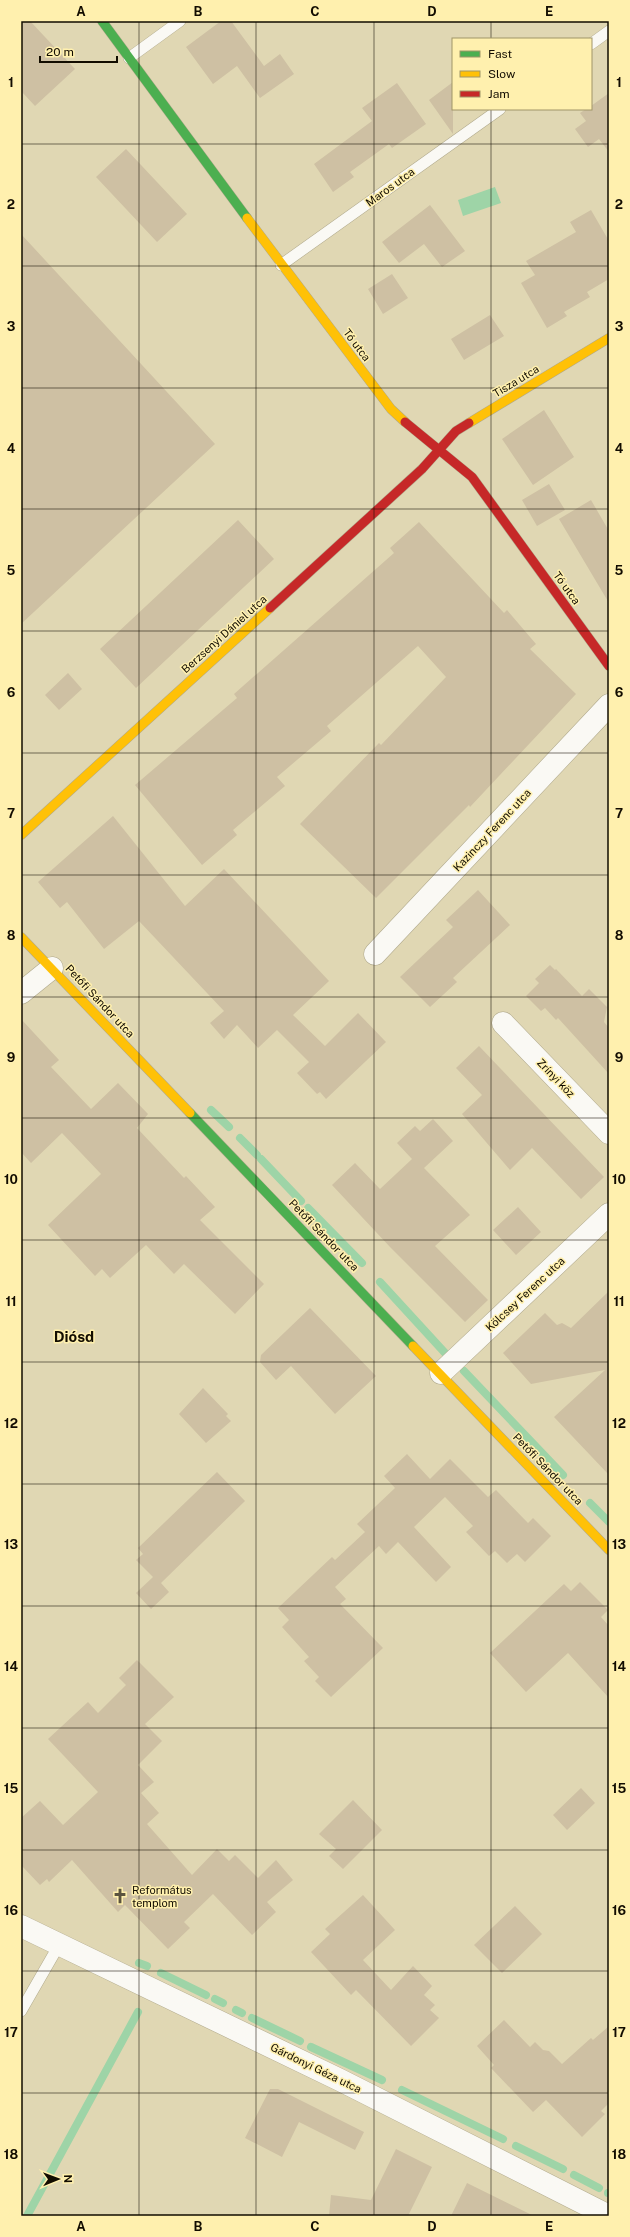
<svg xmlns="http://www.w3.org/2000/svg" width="630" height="2237" font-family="'Public Sans',sans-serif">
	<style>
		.water { fill: #9ed4a7 }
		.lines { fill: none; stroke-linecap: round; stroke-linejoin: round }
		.stream { stroke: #9ed4a7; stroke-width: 8 }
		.building { fill: #cec0a3 }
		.lane-casing { stroke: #b0a98c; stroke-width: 12 }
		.street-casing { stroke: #b0a98c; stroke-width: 23 }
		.fast-casing { stroke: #b0a98c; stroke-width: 10 }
		.slow-casing { stroke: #b0a98c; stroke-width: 10 }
		.jam-casing { stroke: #b0a98c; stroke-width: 10 }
		.lane { stroke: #faf9f4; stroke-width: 11 }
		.street { stroke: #faf9f4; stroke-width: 22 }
		.fast { stroke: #4caf50; stroke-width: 9 }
		.slow { stroke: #ffc107; stroke-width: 9 }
		.jam { stroke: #c62828; stroke-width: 9 }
		.grid { fill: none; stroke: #120c00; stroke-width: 1; stroke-opacity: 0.55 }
		.labels { text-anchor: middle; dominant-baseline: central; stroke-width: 3; stroke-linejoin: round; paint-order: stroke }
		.street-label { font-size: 11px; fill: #120c00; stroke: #fff0ae }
		.poi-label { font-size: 11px; fill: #120c00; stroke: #fff0ae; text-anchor: start }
		.district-label { font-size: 15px; font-weight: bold; fill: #120c00; stroke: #fff0ae }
		.neatline { fill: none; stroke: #120c00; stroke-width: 1.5 }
		.grid-label { font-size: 13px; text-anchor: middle; font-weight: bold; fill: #120c00 }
	</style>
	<rect width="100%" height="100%" fill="#e0d7b3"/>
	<path class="water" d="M 495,187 L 501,203 L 463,216 L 458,200 Z"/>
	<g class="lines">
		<path class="stream" d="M 211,1110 L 229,1127
			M 240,1138 L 257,1155
			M 261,1159 L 301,1201
			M 308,1208 L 362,1263
			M 380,1282 L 446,1354
			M 464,1371 L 563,1475
			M 590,1503 L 609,1522
			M 139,1963 L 147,1966
			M 161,1973 L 206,1995
			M 215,1999 L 223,2003
			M 236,2010 L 242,2013
			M 252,2018 L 300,2041
			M 311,2047 L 382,2080
			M 402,2090 L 503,2139
			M 516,2146 L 563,2169
			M 574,2175 L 599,2188
			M 608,2193 L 609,2193
			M 27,2216 L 138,2012"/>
	</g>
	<path class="building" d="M 21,21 L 30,21 L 75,69 L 35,106 L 21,91 Z
		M 221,21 L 231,21 L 264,66 L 280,54 L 294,74 L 260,98 L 237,66 L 213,84 L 186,47 Z
		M 453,82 L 453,134 L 429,100 Z
		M 397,83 L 426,124 L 392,148 L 389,144 L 350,172 L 354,177 L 333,192 L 314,164 L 372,121 L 362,108 Z
		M 609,93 L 609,152 L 599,139 L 588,147 L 575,129 L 586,121 L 580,113 L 586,109 L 591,109 L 591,106 Z
		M 126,149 L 187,214 L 157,242 L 96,177 Z
		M 430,205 L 465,251 L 442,267 L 424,244 L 399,263 L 382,242 Z
		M 591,210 L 609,241 L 609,279 L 587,292 L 590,297 L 564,312 L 567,316 L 547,328 L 521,283 L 535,275 L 526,261 L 576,232 L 570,222 Z
		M 21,234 L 215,444 L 21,624 Z
		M 392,274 L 408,298 L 383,314 L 368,289 Z
		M 490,315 L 504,336 L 464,360 L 451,339 Z
		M 544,410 L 574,457 L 533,485 L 502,439 Z
		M 549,484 L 565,510 L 537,526 L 522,500 Z
		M 591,500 L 609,531 L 609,603 L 559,519 Z
		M 238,520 L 274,559 L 136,688 L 100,649 Z
		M 419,522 L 504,613 L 507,610 L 536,644 L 530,649 L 576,694 L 470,807 L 469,805 L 376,898 L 300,824 L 379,743 L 381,745 L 446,677 L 418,646 L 327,726 L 331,731 L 277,777 L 285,786 L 233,830 L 237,835 L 202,865 L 135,785 L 237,698 L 234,694 L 394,553 L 390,548 Z
		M 68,673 L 82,689 L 59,710 L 45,695 Z
		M 113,816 L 185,906 L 224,869 L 329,981 L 293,1015 L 325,1046 L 358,1013 L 386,1042 L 326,1099 L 320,1092 L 317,1094 L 297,1073 L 309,1062 L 277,1030 L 258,1048 L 237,1025 L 224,1039 L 210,1023 L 224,1011 L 139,921 L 104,949 L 67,902 L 60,908 L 38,882 Z
		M 478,890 L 510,925 L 453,978 L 457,982 L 430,1007 L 400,977 L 453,927 L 446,920 Z
		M 550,965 L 555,970 L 556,969 L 582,996 L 589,989 L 607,1007 L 604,1022 L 609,1028 L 609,1074 L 558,1018 L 556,1020 L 545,1008 L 541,1011 L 526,996 L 539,983 L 535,979 Z
		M 21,1019 L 59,1060 L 51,1067 L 91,1109 L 118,1083 L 148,1114 L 137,1128 L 184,1178 L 186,1176 L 215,1207 L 200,1220 L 264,1284 L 235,1314 L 184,1264 L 174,1274 L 146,1245 L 110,1278 L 102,1269 L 95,1276 L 48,1225 L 101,1174 L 62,1133 L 31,1163 L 21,1152 Z
		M 479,1046 L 604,1177 L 581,1199 L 532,1148 L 510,1170 L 462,1114 L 482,1095 L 456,1068 Z
		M 433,1119 L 453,1141 L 424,1168 L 470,1215 L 435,1246 L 488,1300 L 465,1322 L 390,1247 L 332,1185 L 355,1163 L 380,1189 L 412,1159 L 397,1143 L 415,1126 L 420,1131 Z
		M 518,1207 L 541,1232 L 516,1255 L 493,1230 Z
		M 609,1291 L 609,1475 L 554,1417 L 605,1370 L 531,1384 L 503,1353 L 545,1313 L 557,1325 L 562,1323 L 571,1328 Z
		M 310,1308 L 376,1376 L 335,1414 L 291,1366 L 276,1380 L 260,1362 L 261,1355 Z
		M 203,1388 L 228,1414 L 226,1416 L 231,1421 L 206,1443 L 179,1414 Z
		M 407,1454 L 430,1479 L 450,1459 L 488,1497 L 496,1490 L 528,1523 L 533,1518 L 551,1536 L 525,1562 L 517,1554 L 507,1563 L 495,1551 L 489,1556 L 466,1532 L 473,1526 L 445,1497 L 414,1527 L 451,1567 L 436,1582 L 398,1542 L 386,1554 L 379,1546 L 335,1587 L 346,1599 L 340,1604 L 383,1648 L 331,1697 L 315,1681 L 319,1677 L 304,1661 L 309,1657 L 282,1627 L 289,1620 L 278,1608 L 332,1557 L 335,1560 L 365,1532 L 357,1524 L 395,1488 L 384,1476 Z
		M 217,1472 L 245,1501 L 161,1583 L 169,1592 L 151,1609 L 136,1593 L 153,1577 L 136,1560 L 143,1554 L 138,1548 Z
		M 580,1582 L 608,1610 L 601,1617 L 609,1626 L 609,1698 L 568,1653 L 526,1692 L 490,1653 L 564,1584 L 571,1591 Z
		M 137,1660 L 174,1697 L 145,1724 L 162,1741 L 138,1765 L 154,1782 L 141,1793 L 159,1813 L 147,1824 L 192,1875 L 217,1849 L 229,1861 L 235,1855 L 258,1878 L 276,1860 L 293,1880 L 267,1902 L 276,1912 L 252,1935 L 213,1894 L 184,1922 L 190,1928 L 168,1949 L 125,1905 L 118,1912 L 72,1860 L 49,1882 L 47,1879 L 40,1885 L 21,1865 L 21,1818 L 40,1801 L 63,1825 L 98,1792 L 48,1739 L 88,1702 L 98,1713 L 126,1685 L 119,1678 Z
		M 581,1788 L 595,1803 L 567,1830 L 553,1815 Z
		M 353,1800 L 382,1830 L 343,1869 L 329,1856 L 336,1849 L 319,1834 Z
		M 363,1895 L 395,1930 L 363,1960 L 391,1990 L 413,1966 L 432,1986 L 424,1995 L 435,2005 L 430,2010 L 439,2018 L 411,2046 L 356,1990 L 351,1995 L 311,1952 L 330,1934 L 325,1929 Z
		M 515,1906 L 542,1934 L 502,1973 L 474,1945 Z
		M 504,2020 L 530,2047 L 535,2042 L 543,2050 L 549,2051 L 562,2064 L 591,2038 L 593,2040 L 609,2026 L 609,2103 L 601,2111 L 605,2114 L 582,2137 L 546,2100 L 533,2112 L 491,2068 L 494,2065 L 477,2046 Z
		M 270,2089 L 278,2089 L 364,2132 L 355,2150 L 299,2122 L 282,2157 L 245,2138 Z
		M 396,2149 L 432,2167 L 408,2216 L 329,2216 L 331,2195 L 371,2200 Z
		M 467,2183 L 534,2216 L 451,2216 Z"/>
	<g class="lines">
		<g class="lane-casing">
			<path id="lane" d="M 591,44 L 609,31
				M 129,58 L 180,21
				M 281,265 L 500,109
				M 21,2011 L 59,1945"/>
		</g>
		<g class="street-casing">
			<path id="street" d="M 375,954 L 609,705
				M 21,993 L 52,968
				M 503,1023 L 609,1133
				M 441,1373 L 609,1214
				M 21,1926 L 340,2080 L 609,2216"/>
		</g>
		<g class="fast-casing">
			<path id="fast" d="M 102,21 L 247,218
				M 190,1113 L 413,1346"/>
		</g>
		<g class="slow-casing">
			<path id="slow" d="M 247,218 L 391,409 L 405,422
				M 469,423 L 609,338
				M 21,835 L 270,608
				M 21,937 L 190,1113
				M 413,1346 L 609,1550"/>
		</g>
		<g class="jam-casing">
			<path id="jam" d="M 405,422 L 472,477 L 609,666
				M 270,608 L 422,469 L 456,431 L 469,423"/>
		</g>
		<use href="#lane" class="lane"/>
		<use href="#street" class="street"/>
		<use href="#fast" class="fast"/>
		<use href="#slow" class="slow"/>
		<use href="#jam" class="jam"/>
	</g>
	<path class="grid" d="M 139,21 L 139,2216M 256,21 L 256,2216M 374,21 L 374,2216M 491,21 L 491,39M 491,109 L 491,2216M 21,144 L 609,144M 21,266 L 609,266M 21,388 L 609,388M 21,509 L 609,509M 21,631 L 609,631M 21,753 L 609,753M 21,875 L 609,875M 21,997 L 609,997M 21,1118 L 609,1118M 21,1240 L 609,1240M 21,1362 L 609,1362M 21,1484 L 609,1484M 21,1606 L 609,1606M 21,1728 L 609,1728M 21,1850 L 609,1850M 21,1971 L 609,1971M 21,2093 L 609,2093"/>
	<defs>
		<g id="church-bare" transform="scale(1.2)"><path d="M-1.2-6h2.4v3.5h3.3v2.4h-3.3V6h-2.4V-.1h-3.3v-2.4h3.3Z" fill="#5a533f" stroke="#fff0ae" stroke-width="2.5" paint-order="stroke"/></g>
	</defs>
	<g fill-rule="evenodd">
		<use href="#church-bare" x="120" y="1896"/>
	</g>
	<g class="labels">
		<g class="street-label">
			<text transform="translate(390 187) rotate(-36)">Maros utca</text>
			<text transform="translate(357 345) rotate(53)">Tó utca</text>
			<text transform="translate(516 381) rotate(-31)">Tisza utca</text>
			<text transform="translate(567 588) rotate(54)">Tó utca</text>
			<text transform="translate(224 634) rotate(-42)">Berzsenyi Dániel utca</text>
			<text transform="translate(492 830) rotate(-47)">Kazinczy Ferenc utca</text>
			<text transform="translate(100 1001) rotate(47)">Petőfi Sándor utca</text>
			<text transform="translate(556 1078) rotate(46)">Zrínyi köz</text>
			<text transform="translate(324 1235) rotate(46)">Petőfi Sándor utca</text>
			<text transform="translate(525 1294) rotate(-43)">Kölcsey Ferenc utca</text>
			<text transform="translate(548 1469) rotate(46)">Petőfi Sándor utca</text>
			<text transform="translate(316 2068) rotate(26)">Gárdonyi Géza utca</text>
		</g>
		<g class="poi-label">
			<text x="132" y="1890">Református<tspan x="132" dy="13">templom</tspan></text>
		</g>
		<g class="district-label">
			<text x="74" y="1336">Diósd</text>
		</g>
	</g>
	<rect width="630" height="2237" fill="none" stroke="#fff0ae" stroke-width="44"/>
	<rect x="452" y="38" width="140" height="72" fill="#fff0ae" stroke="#a09568"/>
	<rect x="460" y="51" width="20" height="6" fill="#4caf50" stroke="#a09568"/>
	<text x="488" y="58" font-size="12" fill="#120c00">Fast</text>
	<rect x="460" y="71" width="20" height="6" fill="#ffc107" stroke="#a09568"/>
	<text x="488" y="78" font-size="12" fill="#120c00">Slow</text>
	<rect x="460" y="91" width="20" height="6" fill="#c62828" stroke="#a09568"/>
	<text x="488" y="98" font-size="12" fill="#120c00">Jam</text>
	<g transform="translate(58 2179) rotate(89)" stroke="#fff0ae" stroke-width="3" paint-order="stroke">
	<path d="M0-3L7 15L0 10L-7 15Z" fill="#120c00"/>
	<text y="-6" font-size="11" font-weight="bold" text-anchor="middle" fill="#120c00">N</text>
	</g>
	<path d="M40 56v6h77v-6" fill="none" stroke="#120c00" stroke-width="2"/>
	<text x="46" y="56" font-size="12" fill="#120c00" stroke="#fff0ae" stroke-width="3" paint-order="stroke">20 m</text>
	<rect x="22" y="22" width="586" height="2193" class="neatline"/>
	<g class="grid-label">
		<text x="81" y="16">A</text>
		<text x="198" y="16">B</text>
		<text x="315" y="16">C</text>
		<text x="432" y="16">D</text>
		<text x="549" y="16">E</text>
		<text x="11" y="87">1</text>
		<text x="619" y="87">1</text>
		<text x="11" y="209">2</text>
		<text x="619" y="209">2</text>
		<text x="11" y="331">3</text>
		<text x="619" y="331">3</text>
		<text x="11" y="453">4</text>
		<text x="619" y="453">4</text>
		<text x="11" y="575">5</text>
		<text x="619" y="575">5</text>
		<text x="11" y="697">6</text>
		<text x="619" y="697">6</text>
		<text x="11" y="818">7</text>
		<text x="619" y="818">7</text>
		<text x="11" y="940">8</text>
		<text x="619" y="940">8</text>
		<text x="11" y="1062">9</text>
		<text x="619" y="1062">9</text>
		<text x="11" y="1184">10</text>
		<text x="619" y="1184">10</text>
		<text x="11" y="1306">11</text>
		<text x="619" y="1306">11</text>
		<text x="11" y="1428">12</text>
		<text x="619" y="1428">12</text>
		<text x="11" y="1549">13</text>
		<text x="619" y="1549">13</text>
		<text x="11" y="1671">14</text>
		<text x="619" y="1671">14</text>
		<text x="11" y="1793">15</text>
		<text x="619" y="1793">15</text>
		<text x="11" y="1915">16</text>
		<text x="619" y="1915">16</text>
		<text x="11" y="2037">17</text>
		<text x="619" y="2037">17</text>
		<text x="11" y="2159">18</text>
		<text x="619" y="2159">18</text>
		<text x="81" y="2231">A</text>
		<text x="198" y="2231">B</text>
		<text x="315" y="2231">C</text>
		<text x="432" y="2231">D</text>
		<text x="549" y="2231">E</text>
	</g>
</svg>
